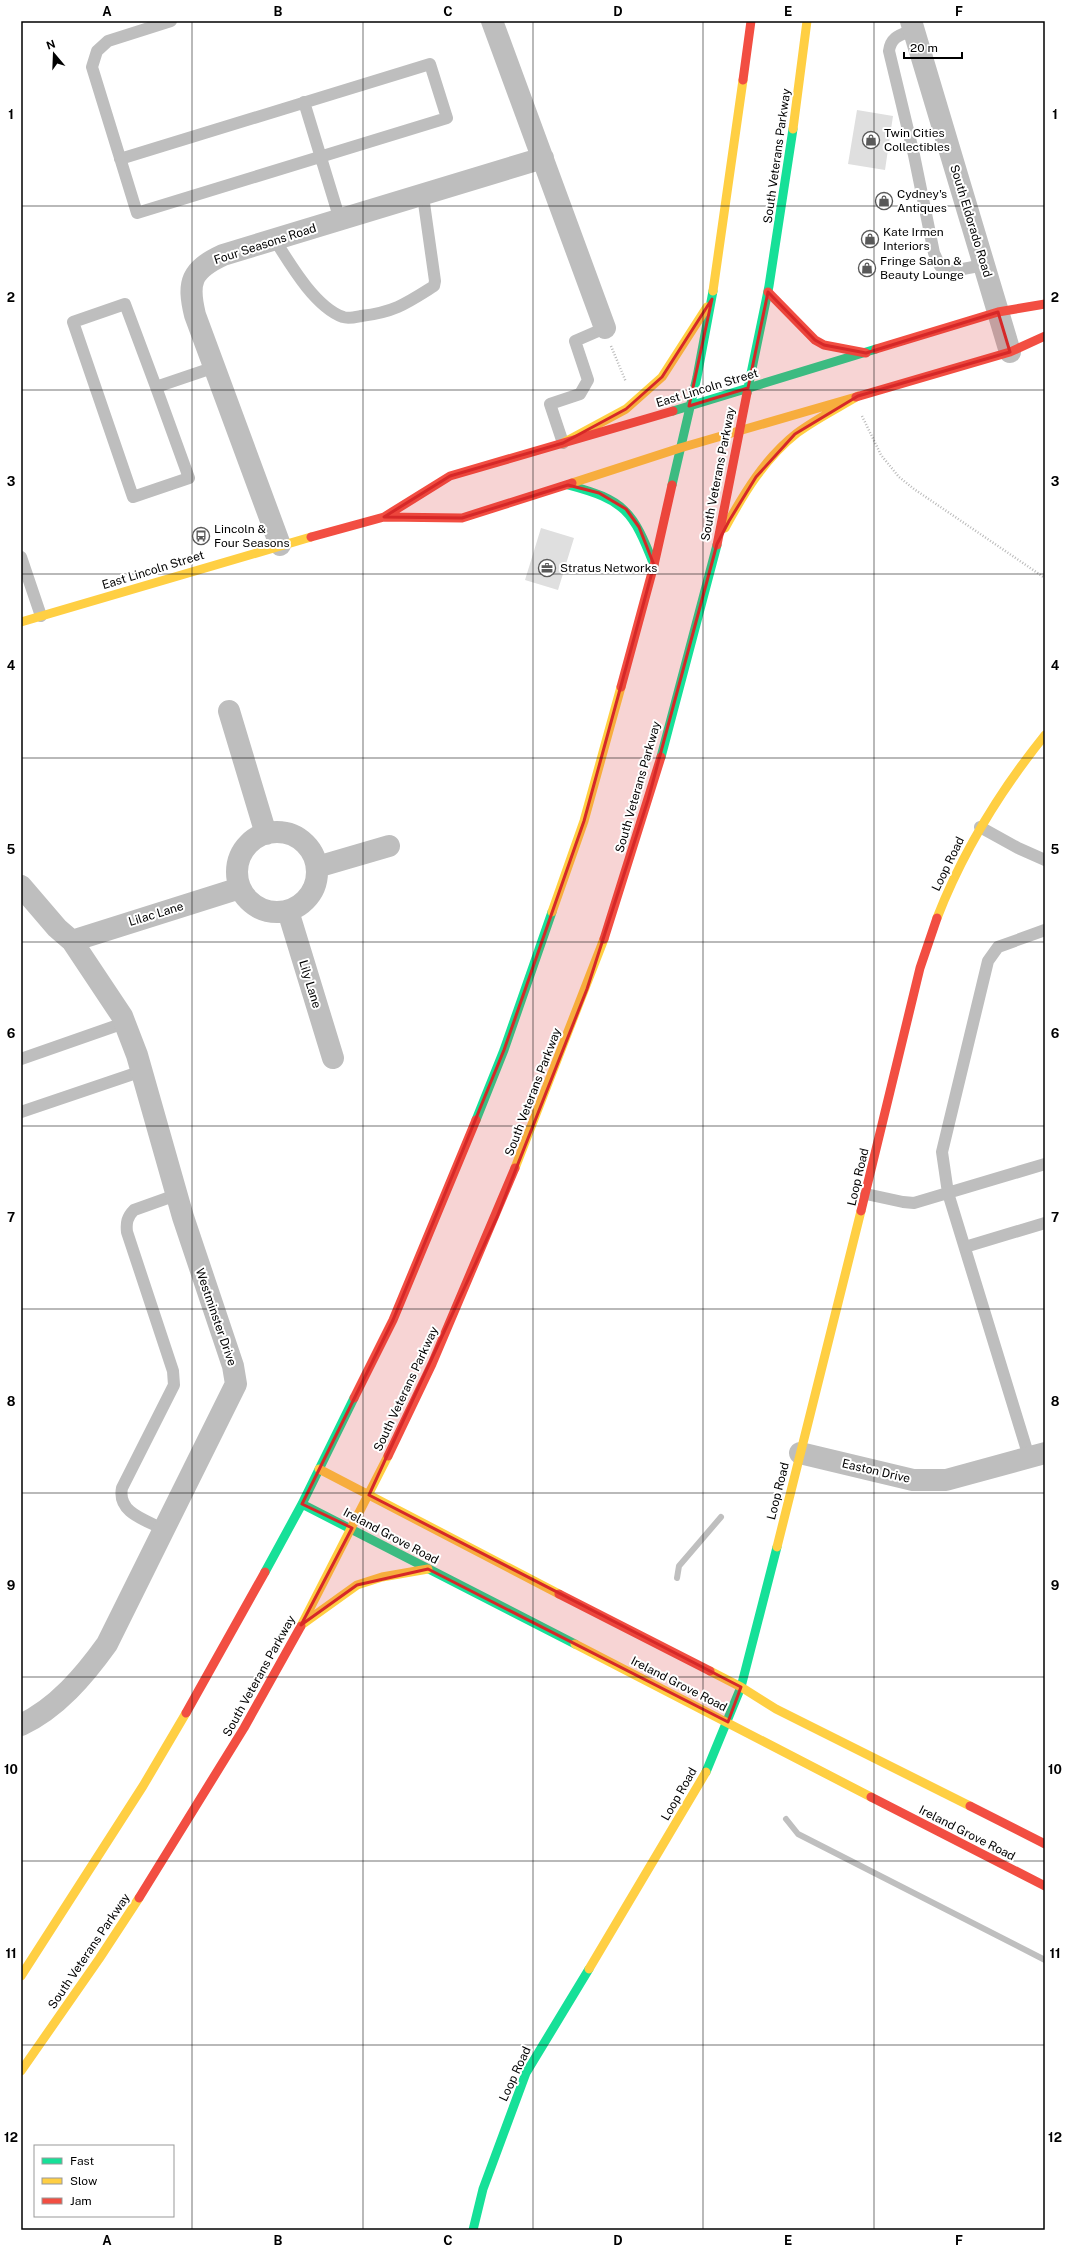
<svg xmlns="http://www.w3.org/2000/svg" width="1066" height="2251" font-family="'Public Sans',sans-serif">
	<style>
		.lines { fill: none; stroke-linecap: round; stroke-linejoin: round }
		.stream { stroke: #bfbfbf; stroke-width: 6 }
		.building { fill: #dfdfdf }
		.path { stroke: #b9b9b9; stroke-width: 2.5; stroke-dasharray: 1 2; stroke-linecap: butt }
		.lane { stroke: #bebebe; stroke-width: 12 }
		.street { stroke: #bebebe; stroke-width: 22 }
		.fast { stroke: #16e098; stroke-width: 9 }
		.slow { stroke: #ffcf43; stroke-width: 9 }
		.jam { stroke: #f24e42; stroke-width: 9 }
		.marked { fill: #d62828; fill-opacity: 0.2; stroke: #d62828; stroke-width: 3; stroke-linejoin: round }
		.grid { fill: none; stroke: #000; stroke-width: 1; stroke-opacity: 0.55 }
		.labels { text-anchor: middle; dominant-baseline: central; stroke-width: 4; stroke-linejoin: round; paint-order: stroke }
		.poi-label { font-size: 12px; fill: #000; stroke: #fff; text-anchor: start }
		.street-label { font-size: 12px; fill: #000; stroke: #fff }
		.neatline { fill: none; stroke: #000; stroke-width: 1.5 }
		.grid-label { font-size: 13px; text-anchor: middle; font-weight: bold; fill: #000 }
	</style>
	<rect width="100%" height="100%" fill="#fff"/>
	<g class="lines">
		<path class="stream" d="M 677,1578 L 679,1566 L 721,1517
			M 786,1819 L 798,1834 L 1045,1960"/>
	</g>
	<path class="building" d="M 857,110 L 893,116 L 885,170 L 848,164 Z
		M 541,528 L 574,538 L 558,590 L 525,580 Z"/>
	<g class="lines">
		<path class="path" d="M 611,346 L 626,382
			M 862,416 L 881,455 L 899,477 L 914,489 L 1045,578"/>
		<path class="lane" d="M 913,30 C 901,35 891,36 889,51 L 914,155 L 934,253 L 940,266 L 947,272 L 984,265
			M 304,102 L 340,220
			M 120,159 L 430,64 L 447,118 L 137,213 L 92,67 L 97,51 L 108,41 L 171,21
			M 275,240 C 290,264 315,307 343,317 C 348,319 356,317 361,316 C 395,312 407,303 434,286 L 435,281 L 423,196
			M 156,387 L 189,478 L 133,497 L 73,322 L 125,304 L 156,387 L 215,367
			M 563,443 L 550,404 L 580,394 L 588,380 L 575,341 L 605,328
			M 21,557 L 41,616
			M 980,827 L 1018,848 L 1045,860
			M 21,1059 L 124,1023
			M 21,1112 L 142,1071
			M 866,1194 L 903,1202 L 914,1203 L 1045,1164
			M 965,1247 L 1045,1223
			M 1029,1457 L 948,1193 L 942,1152 L 988,961 L 998,947 L 1045,930
			M 165,1530 C 146,1520 117,1513 122,1488 L 174,1385 L 173,1371 L 127,1232 C 126,1223 127,1217 134,1210 L 176,1195"/>
		<path class="street" d="M 492,21 L 605,328
			M 911,21 L 1010,352
			M 280,545 L 195,315 C 187,282 191,270 223,255 L 543,158
			M 229,711 L 266,834
			M237 872a40 40 0 1 1 80 0a40 40 0 1 1-80 0Z
			M 317,867 L 389,846
			M 21,886 L 57,928 L 72,941 L 122,1016 L 137,1055 L 183,1217 L 233,1366 L 236,1384 L 107,1644 C 84,1676 57,1708 21,1725
			M 288,911 L 333,1058
			M 72,941 L 240,888
			M 800,1453 L 913,1480 L 946,1480 L 1045,1453"/>
		<path class="fast" d="M 747,393 L 769,286 L 793,129
			M 673,411 L 876,349
			M 568,485 C 625,500 633,511 654,565
			M 672,485 L 697,377 L 713,291
			M 661,757 L 717,545
			M 476,1120 L 504,1050 L 552,912
			M 302,1504 L 575,1644
			M 265,1572 L 302,1504 L 354,1398
			M 706,1772 L 741,1687 L 777,1547
			M 473,2230 L 483,2189 L 526,2073 L 589,1969"/>
		<path class="slow" d="M 793,129 L 807,21
			M 713,291 L 743,80
			M 563,443 L 626,409 L 662,377 L 707,307
			M 572,483 L 680,448 L 856,397
			M 725,528 C 744,493 765,458 797,433 C 816,419 838,408 858,396
			M 21,622 L 311,537
			M 552,912 L 584,821 L 621,687
			M 937,918 C 963,851 1000,791 1045,735
			M 515,1168 L 604,939
			M 319,1469 L 559,1594
			M 777,1547 L 861,1211
			M 304,1623 L 357,1585 L 382,1577 L 428,1569
			M 301,1626 L 388,1456
			M 575,1644 L 871,1797
			M 710,1671 L 741,1687 L 776,1709 L 970,1806
			M 589,1969 L 706,1772
			M 21,1976 L 143,1786 L 186,1713
			M 21,2071 L 99,1959 L 139,1898"/>
		<path class="jam" d="M 743,80 L 751,21
			M 768,292 L 815,340 L 824,345 L 866,353
			M 876,349 L 998,312 L 1045,304
			M 856,397 L 1010,352 L 1045,336
			M 384,517 L 450,476 L 673,411
			M 311,537 L 384,517 L 462,518 L 572,483
			M 717,545 L 747,393
			M 621,687 L 654,565 L 672,485
			M 604,939 L 661,757
			M 861,1211 L 920,968 L 937,918
			M 354,1398 L 393,1320 L 476,1120
			M 388,1456 L 432,1364 L 515,1168
			M 559,1594 L 710,1671
			M 186,1713 L 265,1572
			M 871,1797 L 1045,1886
			M 970,1806 L 1045,1844
			M 139,1898 L 244,1728 L 301,1626"/>
	</g>
	<path class="marked" d="M 768,292 L 815,340 L 824,345 L 866,353 L 998,312 L 1010,352 L 858,396 L 795,434 L 756,477 L 729,521 L 717,544 L 648,800 L 587,989 L 497,1217 L 369,1495 L 741,1687 L 728,1722 L 428,1569 L 357,1585 L 301,1625 L 352,1528 L 302,1504 L 393,1320 L 504,1050 L 584,821 L 654,565 L 639,527 L 626,509 L 599,493 L 568,485 L 462,518 L 384,517 L 450,476 L 563,443 L 626,409 L 662,377 L 712,299 L 689,406 L 748,388 Z"/>
	<path class="grid" d="M 192,21 L 192,2230M 363,21 L 363,2230M 533,21 L 533,2230M 703,21 L 703,2230M 874,21 L 874,2230M 21,206 L 1045,206M 21,390 L 1045,390M 21,574 L 1045,574M 21,758 L 1045,758M 21,942 L 1045,942M 21,1126 L 1045,1126M 21,1309 L 1045,1309M 21,1493 L 1045,1493M 21,1677 L 1045,1677M 21,1861 L 1045,1861M 21,2045 L 1045,2045"/>
	<defs>
		<g id="shop-ring" transform="scale(0.9)"><circle r="9.5" fill="#fff" stroke="#595959" stroke-width="1.5"/><path d="M-5-2.5h2.3a2.7 3.5 0 0 1 5.4 0H5L5.5 6h-11ZM-1.5-2.5h3a1.5 2.3 0 0 0-3 0Z" fill="#595959"/></g>
		<g id="bus-ring" transform="scale(0.9)"><circle r="9.5" fill="#fff" stroke="#595959" stroke-width="1.5"/><path d="M-5-6H5V4H4V6H2V4H-2V6H-4V4H-5ZM-3.5-4V0h7V-4ZM-3.5 1.2v1.5H-2V1.2ZM2 1.2v1.5H3.5V1.2Z" fill="#595959"/></g>
		<g id="office-ring" transform="scale(0.9)"><circle r="9.5" fill="#fff" stroke="#595959" stroke-width="1.5"/><path d="M-6-3h4V-5.5h4V-3h4V5H-6ZM-1-4.5V-3h2v-1.5ZM-6 0V1H6V0Z" fill="#595959"/></g>
	</defs>
	<g fill-rule="evenodd">
		<use href="#shop-ring" x="871" y="140"/>
		<use href="#shop-ring" x="884" y="201"/>
		<use href="#shop-ring" x="870" y="239"/>
		<use href="#shop-ring" x="867" y="268"/>
		<use href="#bus-ring" x="201" y="536"/>
		<use href="#office-ring" x="547" y="568"/>
	</g>
	<g class="labels">
		<g class="poi-label">
			<text x="884" y="133">Twin Cities<tspan x="884" dy="14">Collectibles</tspan></text>
			<text x="897" y="194">Cydney's<tspan x="897" dy="14">Antiques</tspan></text>
			<text x="883" y="232">Kate Irmen<tspan x="883" dy="14">Interiors</tspan></text>
			<text x="880" y="261">Fringe Salon &amp;<tspan x="880" dy="14">Beauty Lounge</tspan></text>
			<text x="214" y="529">Lincoln &amp;<tspan x="214" dy="14">Four Seasons</tspan></text>
			<text x="560" y="568">Stratus Networks</text>
		</g>
		<g class="street-label">
			<text transform="translate(777 156) rotate(-82)">South Veterans Parkway</text>
			<text transform="translate(971 221) rotate(73)">South Eldorado Road</text>
			<text transform="translate(265 244) rotate(-18)">Four Seasons Road</text>
			<text transform="translate(707 388) rotate(-17)">East Lincoln Street</text>
			<text transform="translate(718 474) rotate(-79)">South Veterans Parkway</text>
			<text transform="translate(153 570) rotate(-17)">East Lincoln Street</text>
			<text transform="translate(638 787) rotate(-74)">South Veterans Parkway</text>
			<text transform="translate(948 864) rotate(-64)">Loop Road</text>
			<text transform="translate(156 914) rotate(-17)">Lilac Lane</text>
			<text transform="translate(310 984) rotate(73)">Lily Lane</text>
			<text transform="translate(533 1092) rotate(-69)">South Veterans Parkway</text>
			<text transform="translate(858 1177) rotate(-77)">Loop Road</text>
			<text transform="translate(216 1317) rotate(71)">Westminster Drive</text>
			<text transform="translate(406 1389) rotate(-65)">South Veterans Parkway</text>
			<text transform="translate(876 1471) rotate(13)">Easton Drive</text>
			<text transform="translate(778 1491) rotate(-76)">Loop Road</text>
			<text transform="translate(391 1536) rotate(28)">Ireland Grove Road</text>
			<text transform="translate(259 1676) rotate(-61)">South Veterans Parkway</text>
			<text transform="translate(679 1684) rotate(27)">Ireland Grove Road</text>
			<text transform="translate(679 1794) rotate(-60)">Loop Road</text>
			<text transform="translate(967 1833) rotate(27)">Ireland Grove Road</text>
			<text transform="translate(89 1951) rotate(-56)">South Veterans Parkway</text>
			<text transform="translate(515 2074) rotate(-65)">Loop Road</text>
		</g>
	</g>
	<rect width="1066" height="2251" fill="none" stroke="#ffffff" stroke-width="44"/>
	<rect x="34" y="2145" width="140" height="72" fill="#ffffff" stroke="#999999"/>
	<rect x="42" y="2158" width="20" height="6" fill="#16e098" stroke="#999999"/>
	<text x="70" y="2165" font-size="12" fill="#000000">Fast</text>
	<rect x="42" y="2178" width="20" height="6" fill="#ffcf43" stroke="#999999"/>
	<text x="70" y="2185" font-size="12" fill="#000000">Slow</text>
	<rect x="42" y="2198" width="20" height="6" fill="#f24e42" stroke="#999999"/>
	<text x="70" y="2205" font-size="12" fill="#000000">Jam</text>
	<g transform="translate(54 54) rotate(341)" stroke="#ffffff" stroke-width="3" paint-order="stroke">
	<path d="M0-3L7 15L0 10L-7 15Z" fill="#000000"/>
	<text y="-6" font-size="11" font-weight="bold" text-anchor="middle" fill="#000000">N</text>
	</g>
	<path d="M904 52v6h58v-6" fill="none" stroke="#000000" stroke-width="2"/>
	<text x="910" y="52" font-size="12" fill="#000000" stroke="#ffffff" stroke-width="3" paint-order="stroke">20 m</text>
	<rect x="22" y="22" width="1022" height="2207" class="neatline"/>
	<g class="grid-label">
		<text x="107" y="16">A</text>
		<text x="278" y="16">B</text>
		<text x="448" y="16">C</text>
		<text x="618" y="16">D</text>
		<text x="788" y="16">E</text>
		<text x="959" y="16">F</text>
		<text x="11" y="119">1</text>
		<text x="1055" y="119">1</text>
		<text x="11" y="302">2</text>
		<text x="1055" y="302">2</text>
		<text x="11" y="486">3</text>
		<text x="1055" y="486">3</text>
		<text x="11" y="670">4</text>
		<text x="1055" y="670">4</text>
		<text x="11" y="854">5</text>
		<text x="1055" y="854">5</text>
		<text x="11" y="1038">6</text>
		<text x="1055" y="1038">6</text>
		<text x="11" y="1222">7</text>
		<text x="1055" y="1222">7</text>
		<text x="11" y="1406">8</text>
		<text x="1055" y="1406">8</text>
		<text x="11" y="1590">9</text>
		<text x="1055" y="1590">9</text>
		<text x="11" y="1774">10</text>
		<text x="1055" y="1774">10</text>
		<text x="11" y="1958">11</text>
		<text x="1055" y="1958">11</text>
		<text x="11" y="2142">12</text>
		<text x="1055" y="2142">12</text>
		<text x="107" y="2245">A</text>
		<text x="278" y="2245">B</text>
		<text x="448" y="2245">C</text>
		<text x="618" y="2245">D</text>
		<text x="788" y="2245">E</text>
		<text x="959" y="2245">F</text>
	</g>
</svg>
